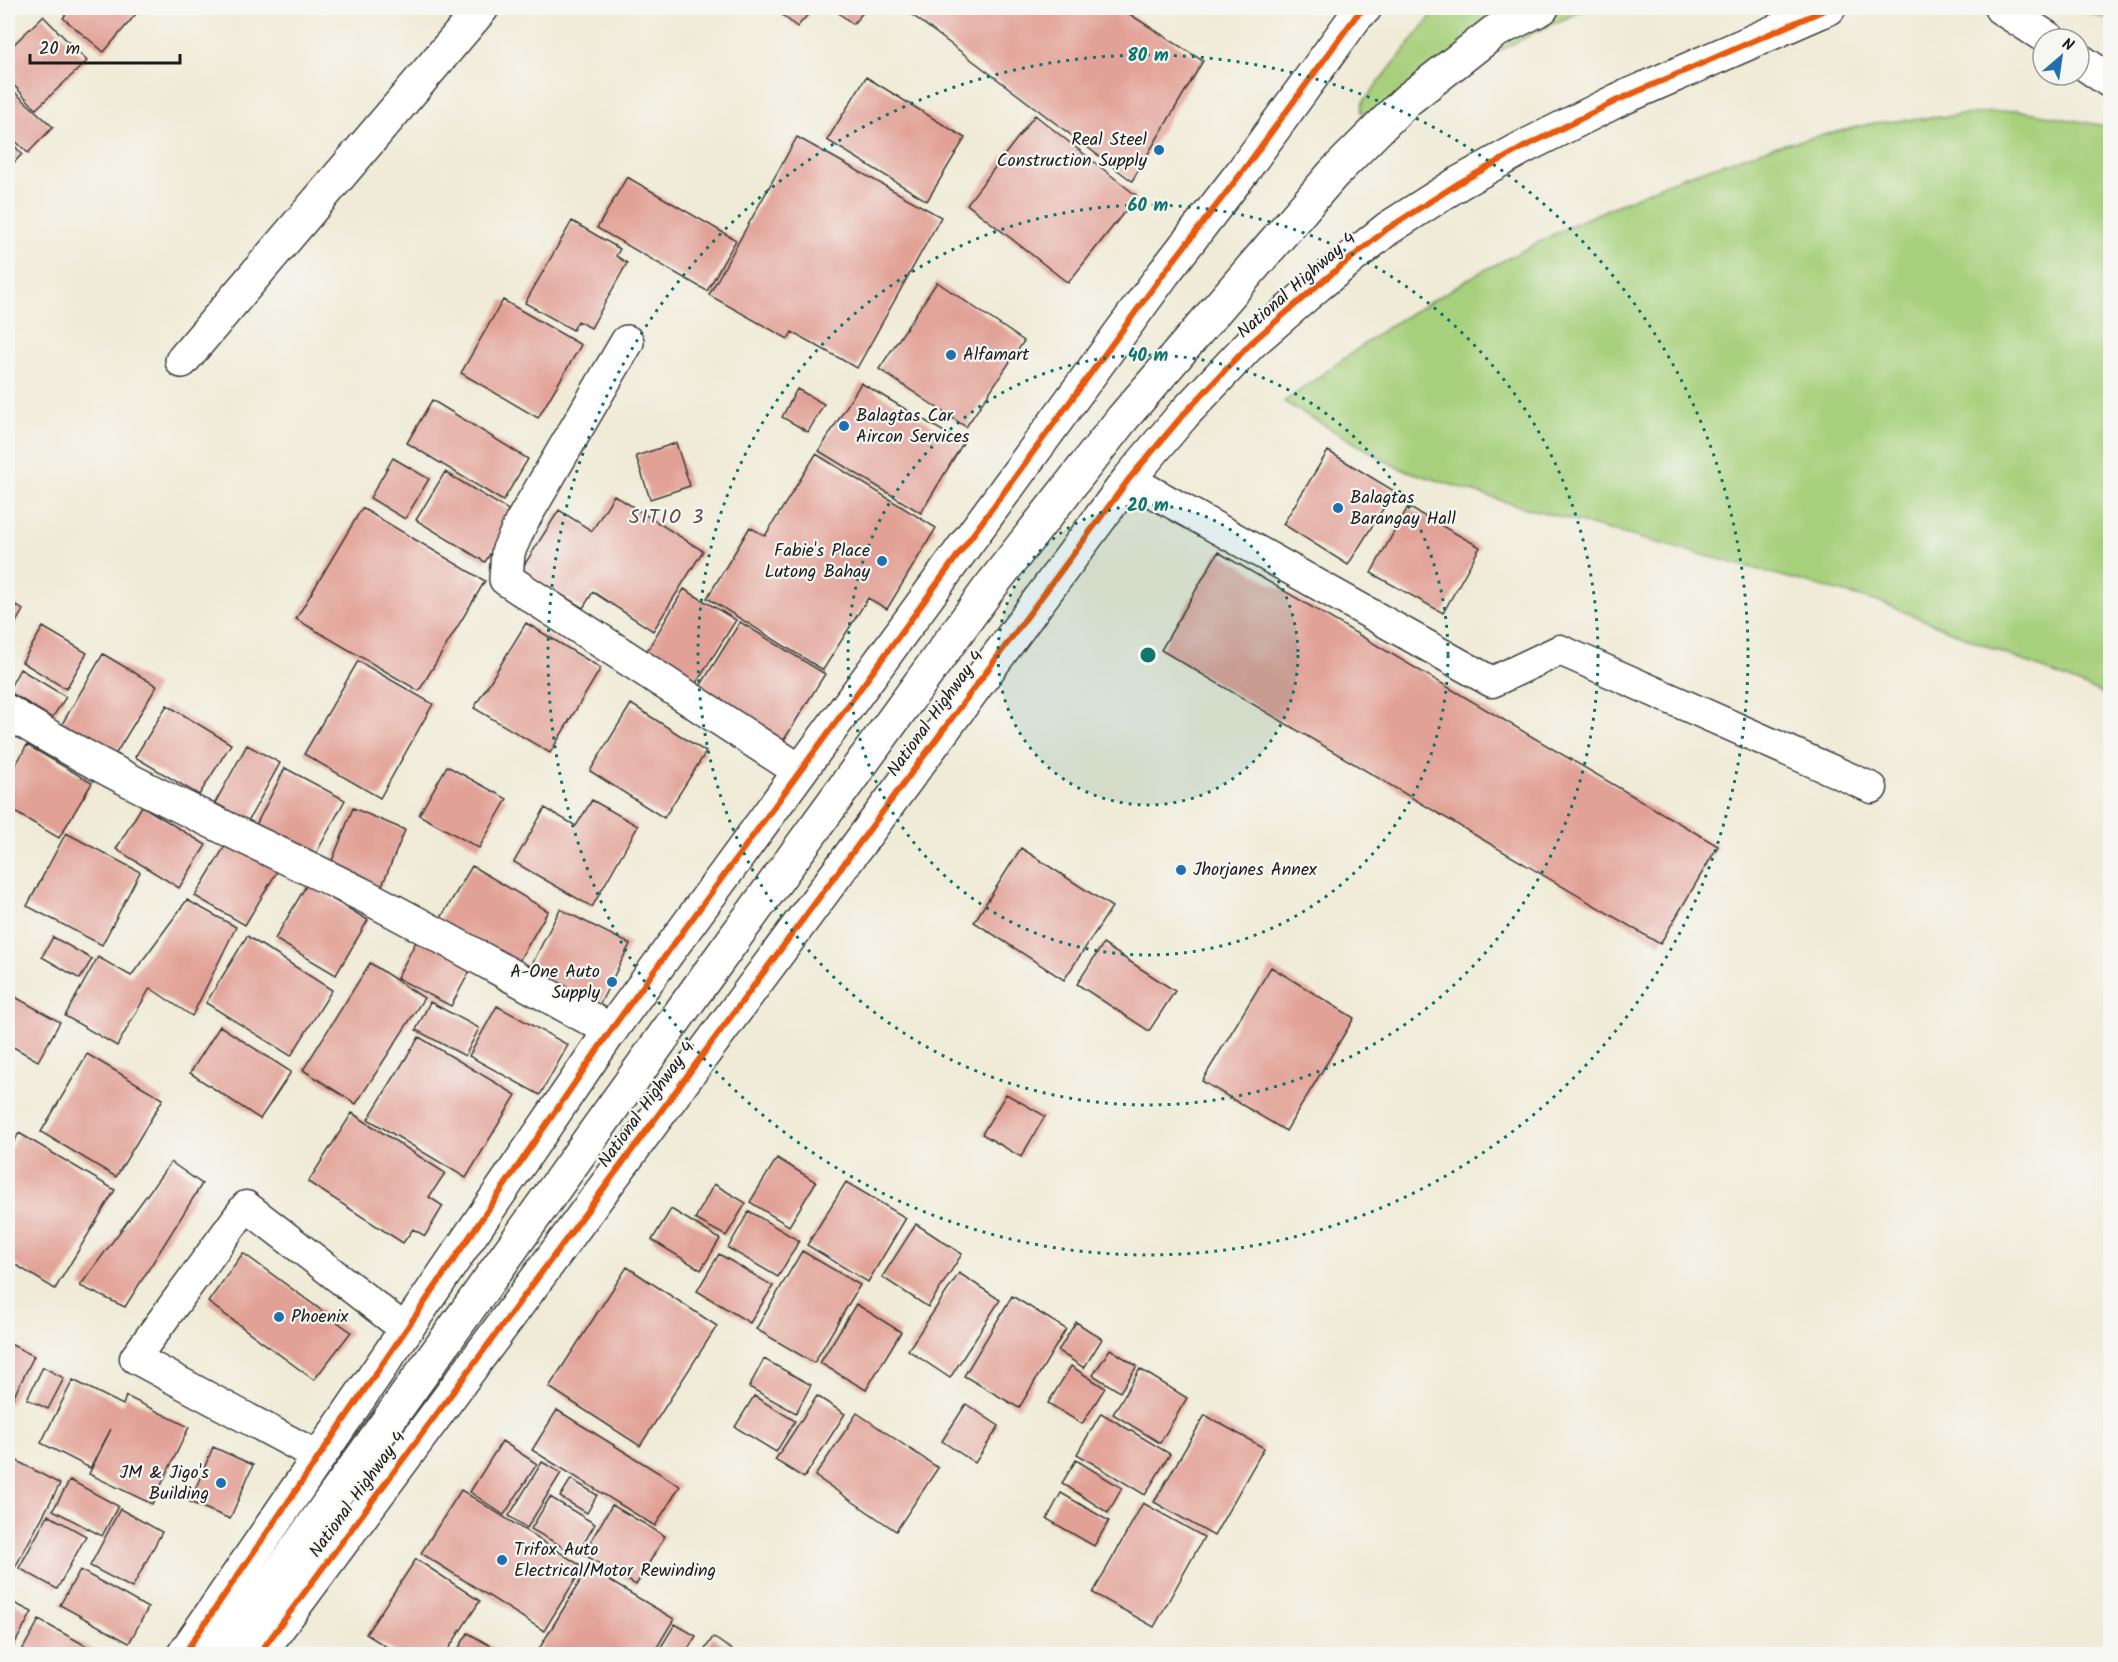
<svg xmlns="http://www.w3.org/2000/svg" width="2118" height="1662" font-family="Kalam,sans-serif">
	<style>
		.green { fill: #a7d07b; stroke: #62764c; stroke-width: 1.5 }
		.building { fill: #e2a196 }
		.lines { fill: none; stroke-linecap: round; stroke-linejoin: round }
		.service-casing { stroke: #3c3b38; stroke-width: 33 }
		.minor-casing { stroke: #3c3b38; stroke-width: 36 }
		.primary-casing { stroke: #3c3b38; stroke-width: 36 }
		.trunk-casing { stroke: #3c3b38; stroke-width: 36 }
		.motorway-casing { stroke: #3c3b38; stroke-width: 36 }
		.service { stroke: #fff; stroke-width: 30 }
		.minor { stroke: #fff; stroke-width: 33 }
		.primary { stroke: #fff; stroke-width: 33 }
		.trunk { stroke: #fff; stroke-width: 33 }
		.motorway { stroke: #fff; stroke-width: 33 }
		.cycleway-casing { stroke: #f6f6f2; stroke-width: 10 }
		.cycleway { stroke: #e8590c; stroke-width: 6 }
		.ring { fill: none; stroke: #0f766e; stroke-width: 3; stroke-dasharray: 3 6 }
		.poi-dot { fill: #1f6fb2; stroke: #f6f6f2; stroke-width: 2 }
		.labels { text-anchor: middle; dominant-baseline: central; stroke-width: 4.5; stroke-linejoin: round; paint-order: stroke }
		.poi-label { font-size: 18px; fill: #1c1c1c; stroke: #f6f6f2; text-anchor: start }
		.street-label { font-size: 18px; fill: #1c1c1c; stroke: #f6f6f2 }
		.neighbourhood-label { font-size: 20px; letter-spacing: 1.5px; fill: #614b47; stroke: #f6f6f2 }
		.centre { fill: #0f766e; stroke: #f6f6f2; stroke-width: 3 }
		.ring-label { font-size: 18px; text-anchor: middle; font-weight: bold; fill: #0f766e; stroke: #f6f6f2; stroke-width: 4.5; stroke-linejoin: round; paint-order: stroke }
	</style>
	<rect width="100%" height="100%" fill="#f6f6f2"/>
	<filter id="ink" filterUnits="userSpaceOnUse"><feTurbulence type="fractalNoise" baseFrequency=".0167" numOctaves="2"/><feDisplacementMap in="SourceGraphic" scale="12" xChannelSelector="R" yChannelSelector="G"/><feConvolveMatrix kernelMatrix="1 2 1 2 8 2 1 2 1" color-interpolation-filters="sRGB"/></filter>
	<filter id="wash" filterUnits="userSpaceOnUse"><feTurbulence type="fractalNoise" baseFrequency=".008" numOctaves="4" result="noise"/><feDisplacementMap in="SourceGraphic" scale="24" xChannelSelector="R" yChannelSelector="G"/><feGaussianBlur stdDeviation="1.35" result="paint"/><feColorMatrix in="noise" values="0 0 0 0 0 0 0 0 0 0 0 0 0 0 0 0 0 1.4 0 .05"/><feComposite in="paint" operator="in"/></filter>
	<g filter="url(#wash)">
		<rect width="100%" height="100%" fill="#f0ebd7"/>
		<path class="green" d="M 1438,8 L 1589,8 L 1537,31 L 1368,121 L 1361,111 L 1363,102 Z
			M 2074,8 L 2110,8 L 2110,21 Z
			M 2017,110 L 2110,127 L 2110,697 L 1883,603 L 1519,506 L 1398,468 L 1284,402 L 1388,327 L 1477,274 L 1574,224 L 1674,180 L 1772,147 L 1874,123 Z"/>
		<g id="blocks">
			<path class="building" d="M 71,8 L 141,8 L 104,52 L 63,18 Z
				M 774,8 L 814,8 L 797,27 Z
				M 832,8 L 867,8 L 853,24 Z
				M 903,8 L 1120,8 L 1203,61 L 1132,181 Z
				M 43,16 L 87,61 L 36,109 L 8,79 L 8,50 Z
				M 866,77 L 965,138 L 927,201 L 827,140 Z
				M 8,86 L 53,127 L 28,153 L 8,134 Z
				M 1035,115 L 1137,196 L 1068,283 L 967,204 Z
				M 797,137 L 941,217 L 857,368 L 792,332 L 788,339 L 709,295 Z
				M 8,139 L 22,154 L 8,169 Z
				M 627,177 L 736,240 L 707,291 L 597,228 Z
				M 572,221 L 620,249 L 616,256 L 627,263 L 591,328 L 578,321 L 573,330 L 525,303 Z
				M 937,282 L 1024,341 L 966,427 L 879,369 Z
				M 503,300 L 581,345 L 538,418 L 461,373 Z
				M 861,383 L 963,443 L 921,513 L 819,451 Z
				M 797,389 L 824,404 L 808,432 L 782,417 Z
				M 432,400 L 528,459 L 503,501 L 407,443 Z
				M 676,443 L 690,486 L 650,499 L 636,456 Z
				M 1328,451 L 1394,491 L 1348,565 L 1283,524 Z
				M 816,454 L 936,528 L 887,609 L 868,598 L 823,670 L 707,598 L 750,527 L 765,536 Z
				M 393,458 L 429,479 L 405,519 L 370,498 Z
				M 445,472 L 515,514 L 485,562 L 416,520 Z
				M 614,495 L 703,551 L 653,631 L 593,592 L 583,608 L 521,570 L 559,510 L 592,531 Z
				M 1408,507 L 1480,547 L 1443,613 L 1371,573 Z
				M 362,508 L 485,581 L 419,691 L 296,619 Z
				M 1218,552 L 1718,846 L 1660,944 L 1161,650 Z
				M 684,589 L 736,620 L 692,690 L 642,659 Z
				M 8,600 L 23,610 L 8,636 Z
				M 740,622 L 825,674 L 779,748 L 694,696 Z
				M 526,623 L 601,668 L 550,753 L 474,708 Z
				M 43,627 L 87,653 L 66,689 L 22,662 Z
				M 103,654 L 157,686 L 115,755 L 62,724 Z
				M 358,661 L 433,704 L 380,798 L 304,754 Z
				M 20,669 L 66,697 L 52,718 L 8,691 Z
				M 631,704 L 706,752 L 664,818 L 590,771 Z
				M 167,705 L 231,744 L 199,795 L 135,757 Z
				M 8,730 L 14,733 L 8,743 Z
				M 27,745 L 92,783 L 59,838 L 8,808 L 8,779 Z
				M 247,745 L 280,763 L 248,821 L 215,803 Z
				M 447,766 L 507,799 L 479,848 L 419,815 Z
				M 285,768 L 345,800 L 313,859 L 255,827 Z
				M 592,800 L 638,826 L 592,907 L 514,862 L 545,808 L 576,826 Z
				M 142,806 L 206,845 L 179,888 L 116,849 Z
				M 353,808 L 405,830 L 381,888 L 330,866 Z
				M 66,833 L 140,872 L 102,945 L 27,906 Z
				M 231,836 L 281,865 L 245,925 L 195,896 Z
				M 1021,848 L 1112,907 L 1064,980 L 974,922 Z
				M 472,866 L 548,911 L 516,966 L 439,921 Z
				M 307,884 L 368,920 L 336,975 L 275,939 Z
				M 187,900 L 236,927 L 192,1016 L 150,988 L 117,1046 L 65,1016 L 98,957 L 131,976 Z
				M 560,909 L 630,944 L 594,1016 L 524,980 Z
				M 247,936 L 332,990 L 291,1056 L 206,1003 Z
				M 419,936 L 473,965 L 451,1006 L 397,978 Z
				M 53,937 L 92,959 L 80,979 L 42,957 Z
				M 1103,944 L 1175,991 L 1149,1031 L 1077,984 Z
				M 370,963 L 424,998 L 356,1104 L 303,1070 Z
				M 1271,967 L 1354,1018 L 1286,1131 L 1202,1081 Z
				M 8,993 L 60,1022 L 38,1061 L 8,1044 Z
				M 430,1002 L 479,1028 L 465,1056 L 416,1030 Z
				M 497,1006 L 568,1045 L 540,1095 L 469,1056 Z
				M 220,1026 L 291,1072 L 260,1119 L 190,1073 Z
				M 419,1037 L 516,1095 L 466,1178 L 368,1119 Z
				M 87,1054 L 163,1099 L 116,1177 L 41,1132 Z
				M 1006,1094 L 1045,1116 L 1021,1157 L 982,1134 Z
				M 352,1113 L 445,1173 L 429,1197 L 443,1206 L 425,1236 L 413,1229 L 403,1243 L 308,1182 Z
				M 19,1133 L 115,1190 L 55,1289 L 8,1260 L 8,1153 Z
				M 777,1158 L 816,1182 L 789,1226 L 750,1202 Z
				M 171,1162 L 202,1184 L 125,1307 L 80,1286 Z
				M 846,1182 L 906,1218 L 868,1282 L 807,1245 Z
				M 714,1184 L 746,1203 L 726,1236 L 695,1219 Z
				M 671,1209 L 720,1239 L 701,1270 L 652,1240 Z
				M 749,1211 L 799,1241 L 778,1277 L 728,1248 Z
				M 916,1224 L 962,1254 L 928,1307 L 882,1277 Z
				M 802,1251 L 860,1285 L 814,1363 L 756,1329 Z
				M 243,1253 L 351,1332 L 314,1380 L 208,1302 Z
				M 719,1254 L 773,1286 L 750,1323 L 697,1291 Z
				M 627,1267 L 717,1326 L 640,1446 L 549,1387 Z
				M 959,1273 L 1000,1300 L 950,1378 L 908,1350 Z
				M 1012,1296 L 1066,1329 L 1019,1408 L 964,1376 Z
				M 856,1304 L 901,1332 L 866,1390 L 820,1363 Z
				M 1076,1322 L 1102,1339 L 1084,1368 L 1058,1351 Z
				M 8,1343 L 34,1356 L 8,1408 Z
				M 1110,1349 L 1137,1366 L 1120,1392 L 1093,1375 Z
				M 764,1359 L 811,1385 L 796,1413 L 749,1387 Z
				M 1071,1366 L 1105,1388 L 1082,1424 L 1048,1403 Z
				M 43,1367 L 64,1378 L 48,1409 L 27,1399 Z
				M 1140,1369 L 1187,1398 L 1160,1443 L 1113,1414 Z
				M 73,1380 L 123,1405 L 126,1396 L 189,1427 L 152,1504 L 89,1474 L 111,1429 L 90,1468 L 41,1443 Z
				M 754,1396 L 795,1421 L 776,1452 L 735,1427 Z
				M 817,1396 L 845,1414 L 804,1478 L 775,1460 Z
				M 966,1404 L 999,1426 L 975,1463 L 942,1441 Z
				M 557,1410 L 680,1486 L 655,1526 L 532,1450 Z
				M 857,1413 L 938,1468 L 896,1531 L 815,1476 Z
				M 1101,1413 L 1170,1454 L 1145,1495 L 1077,1454 Z
				M 1205,1415 L 1264,1448 L 1214,1536 L 1154,1502 Z
				M 502,1441 L 537,1464 L 504,1515 L 470,1492 Z
				M 213,1447 L 253,1465 L 230,1519 L 190,1502 Z
				M 8,1456 L 60,1484 L 12,1573 L 8,1571 Z
				M 1076,1460 L 1122,1488 L 1108,1513 L 1062,1483 Z
				M 542,1462 L 561,1473 L 527,1528 L 509,1516 Z
				M 571,1479 L 597,1495 L 587,1513 L 560,1497 Z
				M 70,1480 L 118,1506 L 102,1536 L 53,1510 Z
				M 461,1490 L 583,1567 L 544,1631 L 421,1553 Z
				M 1061,1493 L 1109,1521 L 1094,1546 L 1047,1519 Z
				M 550,1497 L 595,1524 L 577,1555 L 531,1529 Z
				M 1143,1503 L 1204,1537 L 1154,1627 L 1093,1593 Z
				M 612,1505 L 665,1536 L 636,1585 L 583,1554 Z
				M 120,1509 L 162,1532 L 132,1588 L 90,1566 Z
				M 48,1515 L 86,1536 L 57,1589 L 19,1568 Z
				M 416,1559 L 480,1601 L 445,1654 L 398,1654 L 366,1634 Z
				M 588,1568 L 674,1619 L 653,1654 L 548,1654 L 539,1649 Z
				M 80,1570 L 148,1608 L 129,1643 L 60,1605 Z
				M 8,1600 L 32,1612 L 9,1654 L 8,1654 Z
				M 39,1620 L 101,1654 L 20,1654 Z
				M 675,1624 L 696,1636 L 685,1654 L 672,1654 L 661,1647 Z
				M 468,1633 L 505,1654 L 455,1654 Z
				M 713,1637 L 738,1654 L 702,1654 Z"/>
		</g>
	</g>
	<g filter="url(#ink)">
		<use href="#blocks" fill-opacity="0" stroke="#3c3b38" stroke-width="1.5"/>
		<g class="lines">
			<g class="service-casing">
				<path id="service" d="M 1129,479 L 1492,682 L 1560,650 L 1872,788
					M 319,1457 L 135,1358 L 246,1206 L 406,1330"/>
			</g>
			<g class="minor-casing">
				<path id="minor" d="M 627,342 L 521,523 L 508,552 L 506,579 L 800,771
					M 182,361 L 482,8
					M 8,712 C 121,782 245,836 363,895 C 447,938 528,986 611,1030"/>
			</g>
			<g class="primary-casing">
				<path id="primary" d="M 184,1654 L 611,1030 L 1164,273 L 1243,171 L 1356,16 L 1365,8
					M 259,1654 L 1129,479 L 1183,415 L 1251,343 L 1318,285 L 1387,229 L 1459,183 L 1524,147 L 1618,100 L 1829,8"/>
			</g>
			<g class="trunk-casing">
				<path id="trunk" d="M 221,1654 L 696,991 L 987,591 L 1122,419 L 1333,174 L 1406,101 L 1494,32 L 1542,8"/>
			</g>
			<g class="motorway-casing">
				<path id="motorway" d="M 2001,8 L 2049,39
					M 2079,60 L 2110,81"/>
			</g>
			<use href="#service" class="service"/>
			<use href="#minor" class="minor"/>
			<use href="#primary" class="primary"/>
			<use href="#trunk" class="trunk"/>
			<use href="#motorway" class="motorway"/>
			<g class="cycleway-casing">
				<path id="cycleway" d="M 184,1654 L 611,1030 L 1164,273 L 1243,171 L 1356,16 L 1365,8
					M 259,1654 L 1129,479 L 1183,415 L 1251,343 L 1318,285 L 1387,229 L 1459,183 L 1524,147 L 1618,100 L 1829,8"/>
			</g>
			<use href="#cycleway" class="cycleway"/>
		</g>
	</g>
	<circle cx="1148" cy="655" r="150" fill="#0f766e" fill-opacity=".12"/>
	<g class="ring">
		<circle cx="1148" cy="655" r="150"/>
		<circle cx="1148" cy="655" r="300"/>
		<circle cx="1148" cy="655" r="450"/>
		<circle cx="1148" cy="655" r="600"/>
	</g>
	<g class="poi-dot">
		<circle cx="1159" cy="150" r="6"/>
		<circle cx="951" cy="355" r="6"/>
		<circle cx="844" cy="426" r="6"/>
		<circle cx="1338" cy="508" r="6"/>
		<circle cx="882" cy="561" r="6"/>
		<circle cx="1181" cy="870" r="6"/>
		<circle cx="612" cy="982" r="6"/>
		<circle cx="279" cy="1317" r="6"/>
		<circle cx="221" cy="1483" r="6"/>
		<circle cx="502" cy="1560" r="6"/>
	</g>
	<g class="labels">
		<g class="poi-label">
			<text x="1147" y="140" text-anchor="end">Real Steel<tspan x="1147" dy="21">Construction Supply</tspan></text>
			<text x="963" y="355">Alfamart</text>
			<text x="856" y="416">Balagtas Car<tspan x="856" dy="21">Aircon Services</tspan></text>
			<text x="1350" y="498">Balagtas<tspan x="1350" dy="21">Barangay Hall</tspan></text>
			<text x="870" y="551" text-anchor="end">Fabie's Place<tspan x="870" dy="21">Lutong Bahay</tspan></text>
			<text x="1193" y="870">Jhorjanes Annex</text>
			<text x="600" y="972" text-anchor="end">A-One Auto<tspan x="600" dy="21">Supply</tspan></text>
			<text x="291" y="1317">Phoenix</text>
			<text x="209" y="1473" text-anchor="end">JM &amp; Jigo's<tspan x="209" dy="21">Building</tspan></text>
			<text x="514" y="1550">Trifox Auto<tspan x="514" dy="21">Electrical/Motor Rewinding</tspan></text>
		</g>
		<g class="street-label">
			<text transform="translate(1297 286) rotate(-41)">National Highway 4</text>
			<text transform="translate(936 714) rotate(-54)">National Highway 4</text>
			<text transform="translate(647 1105) rotate(-54)">National Highway 4</text>
			<text transform="translate(358 1495) rotate(-54)">National Highway 4</text>
		</g>
		<g class="neighbourhood-label">
			<text x="667" y="518">SITIO 3</text>
		</g>
	</g>
	<circle cx="1148" cy="655" r="9" class="centre"/>
	<g class="ring-label">
		<text x="1148" y="61">80 m</text>
		<text x="1148" y="211">60 m</text>
		<text x="1148" y="361">40 m</text>
		<text x="1148" y="511">20 m</text>
	</g>
	<rect width="2118" height="1662" fill="none" stroke="#f6f6f2" stroke-width="30"/>
	<g transform="translate(2061 57) rotate(29)"><circle r="28" fill="#f6f6f2" stroke="#9f9f9c" stroke-width="1.5"/>
	<path d="M0-4.5L10 22L0 15L-10 22Z" fill="#1f6fb2"/>
	<text y="-9" font-size="16" font-weight="bold" text-anchor="middle" fill="#1c1c1c">N</text>
	</g>
	<path d="M30 54v9h150v-9" fill="none" stroke="#1c1c1c" stroke-width="3"/>
	<text x="39" y="54" font-size="18" fill="#1c1c1c" stroke="#f6f6f2" stroke-width="4.5" paint-order="stroke">20 m</text>
</svg>
